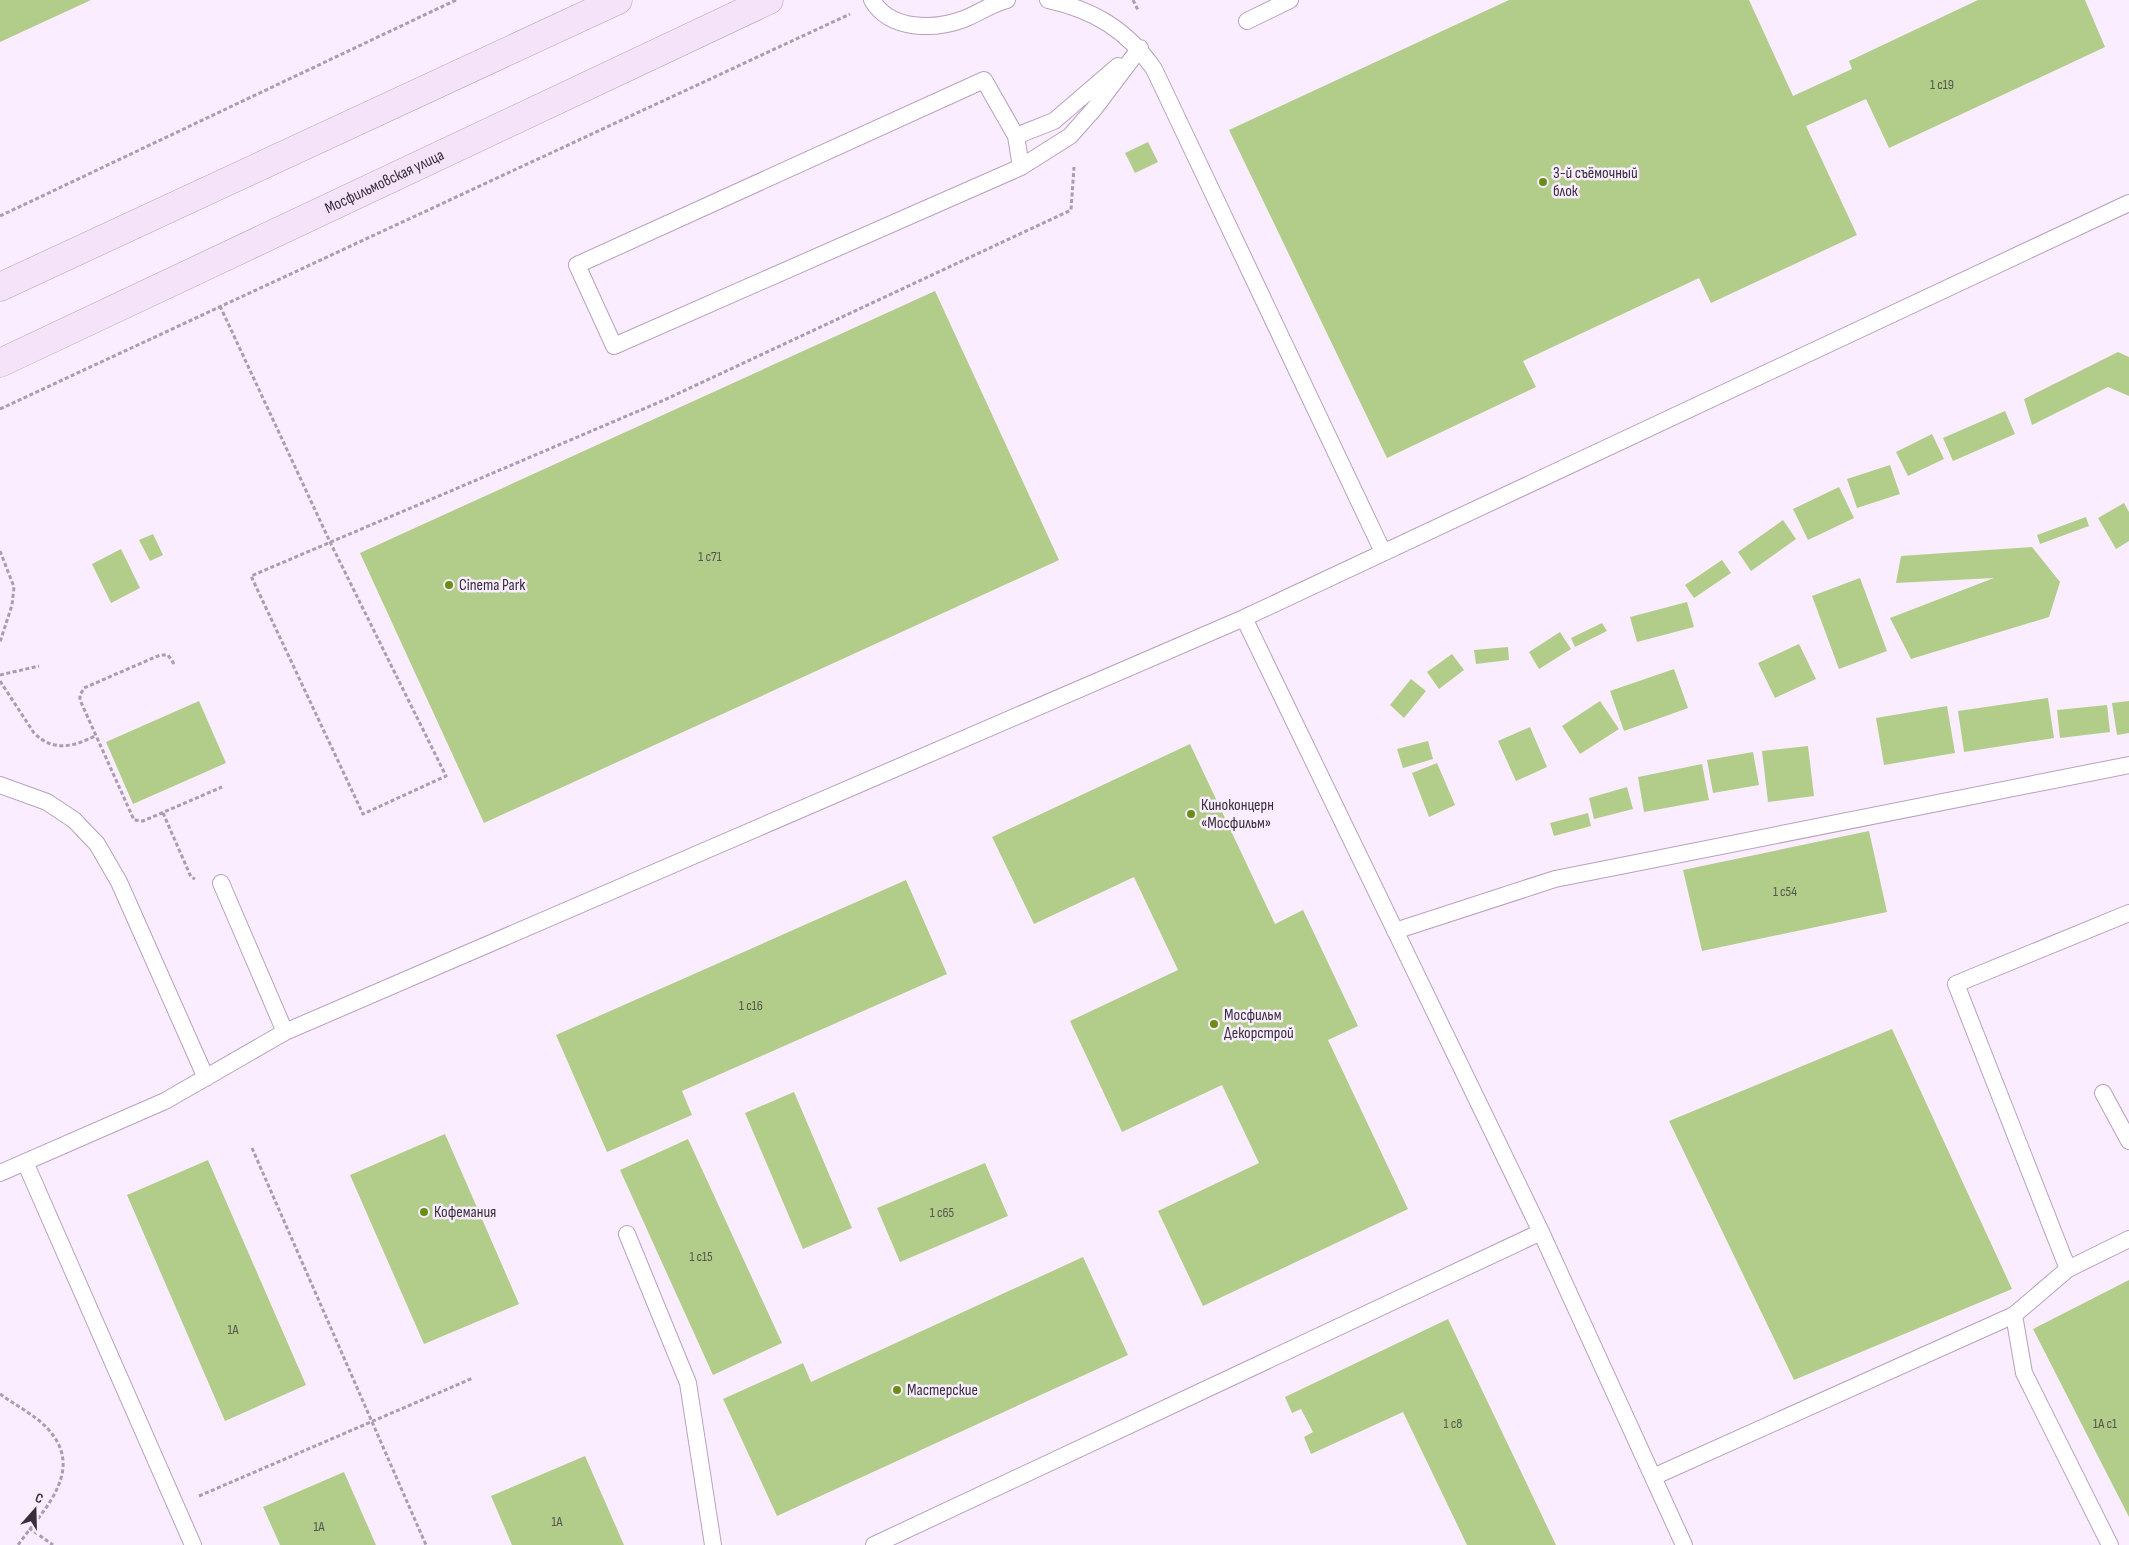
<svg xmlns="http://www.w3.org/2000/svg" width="2129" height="1545" font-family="'Sofia Sans Condensed',sans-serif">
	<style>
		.building { fill: #b2cc8a }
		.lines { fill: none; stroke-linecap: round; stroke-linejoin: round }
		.lane-casing { stroke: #b7a2bd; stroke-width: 18 }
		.secondary-casing { stroke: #b7a2bd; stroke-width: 29 }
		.path { stroke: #a99ead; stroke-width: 3; stroke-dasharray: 4 2.5; stroke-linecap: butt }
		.lane { stroke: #fff; stroke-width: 16 }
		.secondary { stroke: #f4e3f9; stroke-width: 28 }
		.poi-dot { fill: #6a8d16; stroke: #faedff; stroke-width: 2 }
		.labels { text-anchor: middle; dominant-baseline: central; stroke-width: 5; stroke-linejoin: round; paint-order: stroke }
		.number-label { font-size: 14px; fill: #55564d }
		.poi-label { font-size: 16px; fill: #362e39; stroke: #faedff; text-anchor: start }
		.street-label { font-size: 16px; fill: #362e39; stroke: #faedff }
	</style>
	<rect width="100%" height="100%" fill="#faedff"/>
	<path class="building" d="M 0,0 L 91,0 L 0,42 Z
		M 1509,0 L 1749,0 L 1793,96 L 1852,69 L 1849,61 L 1978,0 L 2085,0 L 2105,47 L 1889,148 L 1866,99 L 1806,126 L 1857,235 L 1711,303 L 1699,278 L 1523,361 L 1536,387 L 1387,458 L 1229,130 Z
		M 1148,142 L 1158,162 L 1135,173 L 1125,153 Z
		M 935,291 L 1059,560 L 484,823 L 360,553 Z
		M 2118,352 L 2129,357 L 2129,396 L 2108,387 L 2032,425 L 2024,399 Z
		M 2005,411 L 2015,434 L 1953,461 L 1943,438 Z
		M 1932,434 L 1944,459 L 1908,476 L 1896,452 Z
		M 1890,465 L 1900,494 L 1857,508 L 1847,479 Z
		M 1839,487 L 1854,518 L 1808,540 L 1793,509 Z
		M 2124,503 L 2129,512 L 2129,541 L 2116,549 L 2098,518 Z
		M 2086,517 L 2089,526 L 2040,544 L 2037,535 Z
		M 1783,520 L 1796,539 L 1751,571 L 1738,552 Z
		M 153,534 L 163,555 L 150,561 L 139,540 Z
		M 2032,547 L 2060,582 L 2049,617 L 1911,659 L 1890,618 L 1994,578 L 1896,583 L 1901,556 Z
		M 121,549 L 140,588 L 111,603 L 92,564 Z
		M 1722,560 L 1731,573 L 1694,598 L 1685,585 Z
		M 1860,578 L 1887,651 L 1839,669 L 1812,596 Z
		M 1687,602 L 1694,627 L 1637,642 L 1630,617 Z
		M 1602,623 L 1607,631 L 1575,647 L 1571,638 Z
		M 1560,632 L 1571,649 L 1539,669 L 1529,652 Z
		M 1799,644 L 1816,679 L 1775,698 L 1758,663 Z
		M 1508,647 L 1509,660 L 1476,664 L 1474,650 Z
		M 1452,654 L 1464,670 L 1439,689 L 1427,672 Z
		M 1674,669 L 1688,708 L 1624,731 L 1610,691 Z
		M 1411,679 L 1426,691 L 1404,718 L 1390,705 Z
		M 2048,698 L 2054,738 L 1964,752 L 1958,711 Z
		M 199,701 L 226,763 L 133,804 L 106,742 Z
		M 1600,701 L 1619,729 L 1580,754 L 1562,726 Z
		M 2129,701 L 2129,733 L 2117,735 L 2112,703 Z
		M 2107,705 L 2110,732 L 2060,738 L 2057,710 Z
		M 1947,706 L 1955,753 L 1884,765 L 1876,718 Z
		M 1530,727 L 1547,767 L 1516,781 L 1498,741 Z
		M 1428,741 L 1433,759 L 1403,768 L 1397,749 Z
		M 1190,744 L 1275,924 L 1303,910 L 1358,1026 L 1328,1040 L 1408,1209 L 1203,1306 L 1158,1211 L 1259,1163 L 1222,1085 L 1122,1132 L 1070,1021 L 1178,970 L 1134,877 L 1034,924 L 992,837 Z
		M 1808,746 L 1814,796 L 1768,802 L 1762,751 Z
		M 1753,752 L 1759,785 L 1713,793 L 1707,760 Z
		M 1437,763 L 1455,805 L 1429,817 L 1412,773 Z
		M 1702,764 L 1709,800 L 1644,812 L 1638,777 Z
		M 1627,787 L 1633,809 L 1594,819 L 1589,798 Z
		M 1588,813 L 1591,826 L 1554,836 L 1550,823 Z
		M 1869,831 L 1887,912 L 1702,951 L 1683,870 Z
		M 906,880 L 947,974 L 682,1091 L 692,1115 L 607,1152 L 556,1035 Z
		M 1892,1029 L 2012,1289 L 1794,1380 L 1669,1121 Z
		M 794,1092 L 852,1228 L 803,1249 L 745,1113 Z
		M 445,1134 L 519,1304 L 424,1344 L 350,1175 Z
		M 688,1139 L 782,1343 L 713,1375 L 620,1170 Z
		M 208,1160 L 306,1385 L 225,1421 L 127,1195 Z
		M 985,1163 L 1008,1216 L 900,1262 L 877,1208 Z
		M 1083,1257 L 1128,1355 L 777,1516 L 723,1399 L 803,1363 L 811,1382 Z
		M 2129,1280 L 2129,1517 L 2033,1329 Z
		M 1448,1319 L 1556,1545 L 1467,1545 L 1403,1412 L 1311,1454 L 1304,1437 L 1313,1432 L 1301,1409 L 1292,1413 L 1285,1397 Z
		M 585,1456 L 624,1545 L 512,1545 L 491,1496 Z
		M 344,1472 L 376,1545 L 280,1545 L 263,1507 Z"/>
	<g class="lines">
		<g class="lane-casing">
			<path id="lane" d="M 872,0 C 890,31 935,30 964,19 C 979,13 991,4 1007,0
				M 1048,0 C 1094,10 1127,30 1154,69 L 1383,552
				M 1247,21 L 1290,0
				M 984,80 L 1016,136 L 1021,167 L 614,346 L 577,265 Z
				M 1016,136 L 1054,121 L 1118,66
				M 1021,167 L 1070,136 L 1094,109 L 1140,48
				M 1244,618 L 1541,1232 L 1684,1545
				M 0,785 L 47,802 L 74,820 L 97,844 L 119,882 L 206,1078
				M 221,883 L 285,1032
				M 1395,931 L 1555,879 L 2129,765
				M 2103,1093 L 2129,1141
				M 25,1162 L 193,1545
				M 0,1173 L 165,1101 L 285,1032 L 1244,618 L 2129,203
				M 627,1234 L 688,1383 L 713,1545
				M 2068,1269 L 1956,984 L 2129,913
				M 1653,1477 L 2014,1315
				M 874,1545 L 1541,1232
				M 2110,1545 L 2024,1373 L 2014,1315 L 2068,1269 L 2129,1239"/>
		</g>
		<g class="secondary-casing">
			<g id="secondary">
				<path d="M 0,287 L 618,0"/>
				<path id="s1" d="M 0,363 L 769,0"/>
			</g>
		</g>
		<path class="path" d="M 1133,0 L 1138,10
			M 0,216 L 456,0
			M 220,306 L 330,542 L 446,776 L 363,814 L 251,576 L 662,401 L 1071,210 L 1074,167
			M 0,409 L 850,14
			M 0,551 L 14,587 L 12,605 L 0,642
			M 174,664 L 168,655 L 160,655 L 84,688 L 80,695 L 80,700 L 134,820 L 143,821 L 222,787
			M 0,675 L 39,666
			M 0,681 L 34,733 C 53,752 73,747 95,736
			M 163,813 L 191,877 L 195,879
			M 252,1148 L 426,1545
			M 0,1394 C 15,1405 35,1415 47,1428 C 87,1470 43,1510 18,1545
			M 199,1496 L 473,1378
			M 29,1528 L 53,1545"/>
		<use href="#lane" class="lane"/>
		<use href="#secondary" class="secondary"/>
	</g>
	<g class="poi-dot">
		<circle cx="1543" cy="182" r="5"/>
		<circle cx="449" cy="585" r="5"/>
		<circle cx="1191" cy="814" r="5"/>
		<circle cx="1214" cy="1024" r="5"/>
		<circle cx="424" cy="1212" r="5"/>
		<circle cx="897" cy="1390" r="5"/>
	</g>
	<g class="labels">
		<g class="number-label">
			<text x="1942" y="84">1 с19</text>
			<text x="710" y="556">1 с71</text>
			<text x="1785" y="891">1 с54</text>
			<text x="751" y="1005">1 с16</text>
			<text x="942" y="1212">1 с65</text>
			<text x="701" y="1256">1 с15</text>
			<text x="233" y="1329">1А</text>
			<text x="1453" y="1423">1 с8</text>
			<text x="2105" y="1423">1А с1</text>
			<text x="557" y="1521">1А</text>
			<text x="319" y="1526">1А</text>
		</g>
		<g class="poi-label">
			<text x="1553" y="173">3-й съёмочный<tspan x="1553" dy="18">блок</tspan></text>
			<text x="459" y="585">Cinema Park</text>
			<text x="1201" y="805">Киноконцерн<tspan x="1201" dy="18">«Мосфильм»</tspan></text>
			<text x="1224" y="1015">Мосфильм<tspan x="1224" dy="18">Декорстрой</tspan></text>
			<text x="434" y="1212">Кофемания</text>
			<text x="907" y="1390">Мастерские</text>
		</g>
		<g class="street-label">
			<text stroke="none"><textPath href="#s1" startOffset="425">Мосфильмовская улица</textPath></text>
		</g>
	</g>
	<g transform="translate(35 1510) rotate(20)" stroke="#faedff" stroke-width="4" paint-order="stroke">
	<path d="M0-4L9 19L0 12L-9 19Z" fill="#362e39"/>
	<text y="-8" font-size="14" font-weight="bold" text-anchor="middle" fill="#362e39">С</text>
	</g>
</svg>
